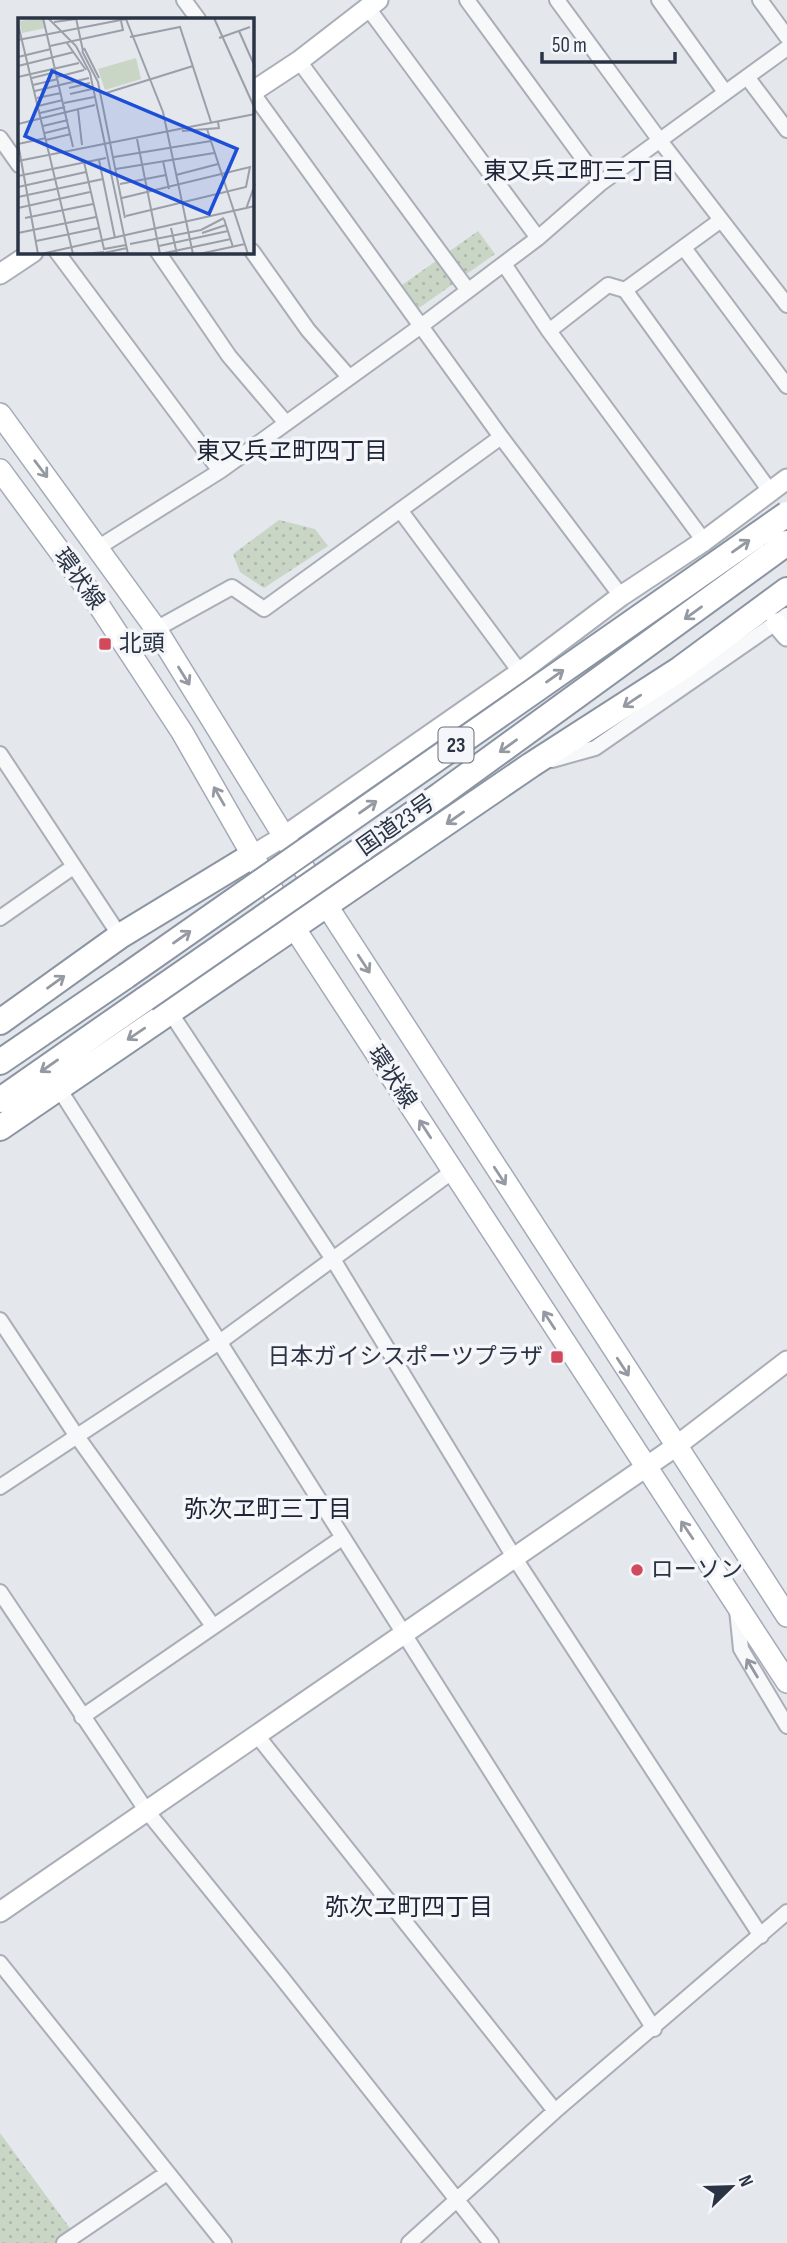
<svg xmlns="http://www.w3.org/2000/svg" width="787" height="2243" font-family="'Sofia Sans Condensed','Noto Sans JP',sans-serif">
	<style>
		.park { fill: url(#park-dots) }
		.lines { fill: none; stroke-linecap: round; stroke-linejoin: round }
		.street-casing { stroke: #a9aeb7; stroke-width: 18 }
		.secondary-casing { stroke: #a9aeb7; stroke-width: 23 }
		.primary-casing { stroke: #a3abb8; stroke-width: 24 }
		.highway-casing { stroke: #8b94a3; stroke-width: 28 }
		.street { stroke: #f7f8fa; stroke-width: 14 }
		.secondary { stroke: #fff; stroke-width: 19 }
		.primary { stroke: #fff; stroke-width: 21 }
		.highway { stroke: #fff; stroke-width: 24 }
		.highway-bridge-casing { stroke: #8b94a3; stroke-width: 28; stroke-linecap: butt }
		.highway-bridge { stroke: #fff; stroke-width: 24 }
		.oneway { stroke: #959aa2 }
		.oneway2 { stroke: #9196a0 }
		.poi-dot { fill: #d1495b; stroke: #f4f6f9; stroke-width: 2.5 }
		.labels { text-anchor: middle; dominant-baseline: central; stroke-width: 7; stroke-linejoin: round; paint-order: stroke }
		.shield { fill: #f4f6f9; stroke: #676e7b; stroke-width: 2 }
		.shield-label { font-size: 21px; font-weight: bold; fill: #2b3445 }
		.street-label { font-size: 23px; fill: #2b3445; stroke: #f4f6f9 }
		.poi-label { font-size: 23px; fill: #2b3445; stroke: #f4f6f9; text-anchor: start }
		.neighbourhood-label { font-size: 24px; fill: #1d2536; stroke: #f4f6f9 }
		.inset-road { fill: none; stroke: #9a9fa9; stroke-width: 2 }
		.view { fill: #1d4ed8; fill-opacity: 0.15; stroke: #1d4ed8; stroke-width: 3.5 }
		.inset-edge { fill: none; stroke: #2b3445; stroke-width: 3.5 }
	</style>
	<defs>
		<pattern id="park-dots" width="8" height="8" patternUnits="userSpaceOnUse" patternTransform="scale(1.75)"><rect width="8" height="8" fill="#c9d6c5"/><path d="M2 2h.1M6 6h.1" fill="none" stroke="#adb8ab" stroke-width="1.8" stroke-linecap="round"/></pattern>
	</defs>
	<rect width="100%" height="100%" fill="#e4e7ec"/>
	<path class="park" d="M 478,231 L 495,254 L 468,273 L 460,272 L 447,253 Z
		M 436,261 L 453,284 L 419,308 L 402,285 Z
		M 279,520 L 315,529 L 328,546 L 264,588 L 240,572 L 233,554 Z
		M 0,2133 L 72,2231 L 56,2243 L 0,2243 Z"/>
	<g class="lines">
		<g class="street-casing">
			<path id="street" d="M 184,0 L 198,19
				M 467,0 L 601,183
				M 557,0 L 661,142 L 787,305
				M 659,0 L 725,92
				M 760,0 L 787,37
				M 368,8 L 538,238
				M 299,61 L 467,289
				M 747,77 L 787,130
				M 252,92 L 501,437 L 621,596
				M 0,138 L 19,165
				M 684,248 L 787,386
				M 252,251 L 308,330 L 349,377
				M 57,252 L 220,471
				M 158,252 L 229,356 L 286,423
				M 504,264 L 549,331 L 704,541
				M 625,290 L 770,491
				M 549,331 L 608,285 L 625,290 L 721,220
				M 400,510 L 520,672
				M 99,547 L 220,471 L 421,326 L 538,238 L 601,183 L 787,48
				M 156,629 L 232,587 L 264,609 L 501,437
				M 0,754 L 120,936
				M 552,760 L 595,748 L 787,615
				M 0,918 L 73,867
				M 170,1012 L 334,1261 L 514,1557 L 761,1936
				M 58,1087 L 654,2029
				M 0,1320 L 76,1435 L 213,1626
				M 0,1487 L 221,1341 L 453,1171
				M 0,1592 L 146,1810 L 282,1978 L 491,2243
				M 737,1610 L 741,1649 L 787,1726
				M 82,1717 L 342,1538
				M 256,1734 L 555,2111
				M 0,1963 L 224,2243
				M 64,2243 L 167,2173
				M 409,2243 L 555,2111 L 787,1912"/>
		</g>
		<g class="secondary-casing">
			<path id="secondary" d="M 252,92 L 299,61 L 378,0
				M 0,274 L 33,252
				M 776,623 L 787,636
				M 253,855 L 283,837 L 520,672 L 621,596 L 704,541 L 787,479
				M 0,1912 L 675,1447 L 787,1361"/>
		</g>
		<g class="primary-casing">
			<path id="primary" d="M 0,414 L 156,629 L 327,906 L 787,1616
				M 0,470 L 94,598 L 182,732 L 293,926 L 787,1682"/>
		</g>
		<g class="highway-casing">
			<path id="highway" d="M 0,1022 L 120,936 L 253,855
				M 0,1062 L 126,976
				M 0,1100 L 145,999
				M 0,1128 L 531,765 L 680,669 L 787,590"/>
		</g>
		<use href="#street" class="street"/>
		<use href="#secondary" class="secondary"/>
		<use href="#primary" class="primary"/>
		<use href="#highway" class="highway"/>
		<g class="highway-bridge-casing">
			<path id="highway-bridge" d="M 126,976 L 787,514
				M 145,999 L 440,795 L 787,543"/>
		</g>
		<use href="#highway-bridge" class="highway-bridge"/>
	</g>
	<defs><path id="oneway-shaft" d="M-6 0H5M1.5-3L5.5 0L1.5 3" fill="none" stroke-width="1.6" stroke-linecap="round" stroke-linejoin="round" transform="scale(1.75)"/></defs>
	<g class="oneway">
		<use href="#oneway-shaft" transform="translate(41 469) rotate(53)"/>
		<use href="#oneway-shaft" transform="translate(741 546) rotate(-35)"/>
		<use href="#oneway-shaft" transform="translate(693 613) rotate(144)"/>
		<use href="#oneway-shaft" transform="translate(184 676) rotate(58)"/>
		<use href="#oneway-shaft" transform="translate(555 676) rotate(-35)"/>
		<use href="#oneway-shaft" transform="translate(632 701) rotate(146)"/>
		<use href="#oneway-shaft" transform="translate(508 746) rotate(144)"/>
		<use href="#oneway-shaft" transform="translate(219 796) rotate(-120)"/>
		<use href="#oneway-shaft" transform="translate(368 807) rotate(-35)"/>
		<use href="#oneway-shaft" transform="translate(455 818) rotate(145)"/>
		<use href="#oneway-shaft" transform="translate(182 937) rotate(-35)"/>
		<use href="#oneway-shaft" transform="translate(364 964) rotate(57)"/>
		<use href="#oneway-shaft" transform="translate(56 982) rotate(-36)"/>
		<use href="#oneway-shaft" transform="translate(136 1034) rotate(146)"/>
		<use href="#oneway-shaft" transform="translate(49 1066) rotate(145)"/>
		<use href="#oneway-shaft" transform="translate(425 1129) rotate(-123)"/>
		<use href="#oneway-shaft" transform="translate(500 1176) rotate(57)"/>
		<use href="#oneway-shaft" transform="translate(549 1320) rotate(-123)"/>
		<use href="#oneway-shaft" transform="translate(623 1367) rotate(57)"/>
		<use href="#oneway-shaft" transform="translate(687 1530) rotate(-124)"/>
	</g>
	<use class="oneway2" href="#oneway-shaft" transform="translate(752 1668) rotate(-121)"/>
	<g class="poi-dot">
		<rect x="98" y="637" width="14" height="14" rx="3.5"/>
		<rect x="550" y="1350" width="14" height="14" rx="3.5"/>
		<circle cx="637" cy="1570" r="7"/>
	</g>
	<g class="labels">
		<rect class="shield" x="438.5" y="727.5" width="35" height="35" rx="5"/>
		<g class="shield-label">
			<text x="456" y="745">23</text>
		</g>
		<g class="street-label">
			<text transform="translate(79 579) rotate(54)">環状線</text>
			<text transform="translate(396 825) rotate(-35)">国道23号</text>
			<text transform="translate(392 1077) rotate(57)">環状線</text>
		</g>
		<g class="poi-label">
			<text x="119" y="644">北頭</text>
			<text x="543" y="1357" text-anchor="end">日本ガイシスポーツプラザ</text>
			<text x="651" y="1570">ローソン</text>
		</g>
		<g class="neighbourhood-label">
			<text x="579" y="171">東又兵ヱ町三丁目</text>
			<text x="292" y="451">東又兵ヱ町四丁目</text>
			<text x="268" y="1509">弥次ヱ町三丁目</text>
			<text x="409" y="1907">弥次ヱ町四丁目</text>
		</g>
	</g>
	<g transform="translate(18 18)">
		<rect width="236" height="236" fill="#e4e7ec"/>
		<path d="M 24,0 L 28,10 L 4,15 L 1,3 Z" fill="#c9d6c5"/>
		<path d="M 118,40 L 123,61 L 87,72 L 80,51 Z" fill="#c9d6c5"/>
		<path class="inset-road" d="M 25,0 L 55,129M 30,0 L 58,28 L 72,55 L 110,236M 58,0 L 65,33M 196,0 L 237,91M 108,1 L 145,94 L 175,236M 36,4 L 58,1M 0,6 L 55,236M 221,13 L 237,49M 112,19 L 162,9 L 193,104M 201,20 L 232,9M 0,22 L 113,0M 49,25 L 68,52M 32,28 L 105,12 L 103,3M 66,30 L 81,60M 64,33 L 80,64 L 107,200M 0,39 L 33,31M 0,48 L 56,34M 0,59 L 61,45M 39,59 L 66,52M 14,60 L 38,54M 15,67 L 40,61M 51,70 L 72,65M 17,73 L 71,60M 52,76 L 74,71M 85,76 L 175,48M 19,80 L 43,75M 46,85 L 76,79M 20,88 L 45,82M 60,92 L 64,127M 22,95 L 47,89M 0,106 L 77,87M 25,108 L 50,102M 189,111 L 230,236M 164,113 L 201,110 L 200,104M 27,115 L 51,109M 119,121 L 142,236M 28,122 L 53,116M 0,125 L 20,236M 0,126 L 28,120M 96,139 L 193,123M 81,142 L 97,220M 0,143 L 237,96M 145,143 L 151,171M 66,144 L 86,231 L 108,227M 98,151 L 196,135M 158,157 L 200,146M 0,158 L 88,140M 102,166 L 148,157M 0,169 L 68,154M 0,179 L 85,161M 104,180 L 232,149 L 228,169 L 108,198M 0,190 L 72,174M 228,191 L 237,166M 7,200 L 75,186M 206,201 L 215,229M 153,210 L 159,236M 0,215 L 78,199M 184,215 L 208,207M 18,223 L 81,210M 112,226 L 183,212 L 206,200M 141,228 L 210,213M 23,236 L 237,188M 64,236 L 86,234M 81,236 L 109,230M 142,236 L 213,221M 181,236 L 227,226"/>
		<path class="view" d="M 34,53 L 219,131 L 191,196 L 7,118 Z"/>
		<rect width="236" height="236" class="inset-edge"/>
	</g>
	<g transform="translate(731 2187) rotate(67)" stroke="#f4f6f9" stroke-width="5" paint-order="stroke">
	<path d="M0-5L12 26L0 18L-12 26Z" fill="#2b3445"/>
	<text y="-10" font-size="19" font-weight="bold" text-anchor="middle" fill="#2b3445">N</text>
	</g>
	<path d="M542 52v10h133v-10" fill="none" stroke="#2b3445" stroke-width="3.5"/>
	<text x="552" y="52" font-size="21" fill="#2b3445" stroke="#f4f6f9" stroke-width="5" paint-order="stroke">50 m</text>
</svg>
